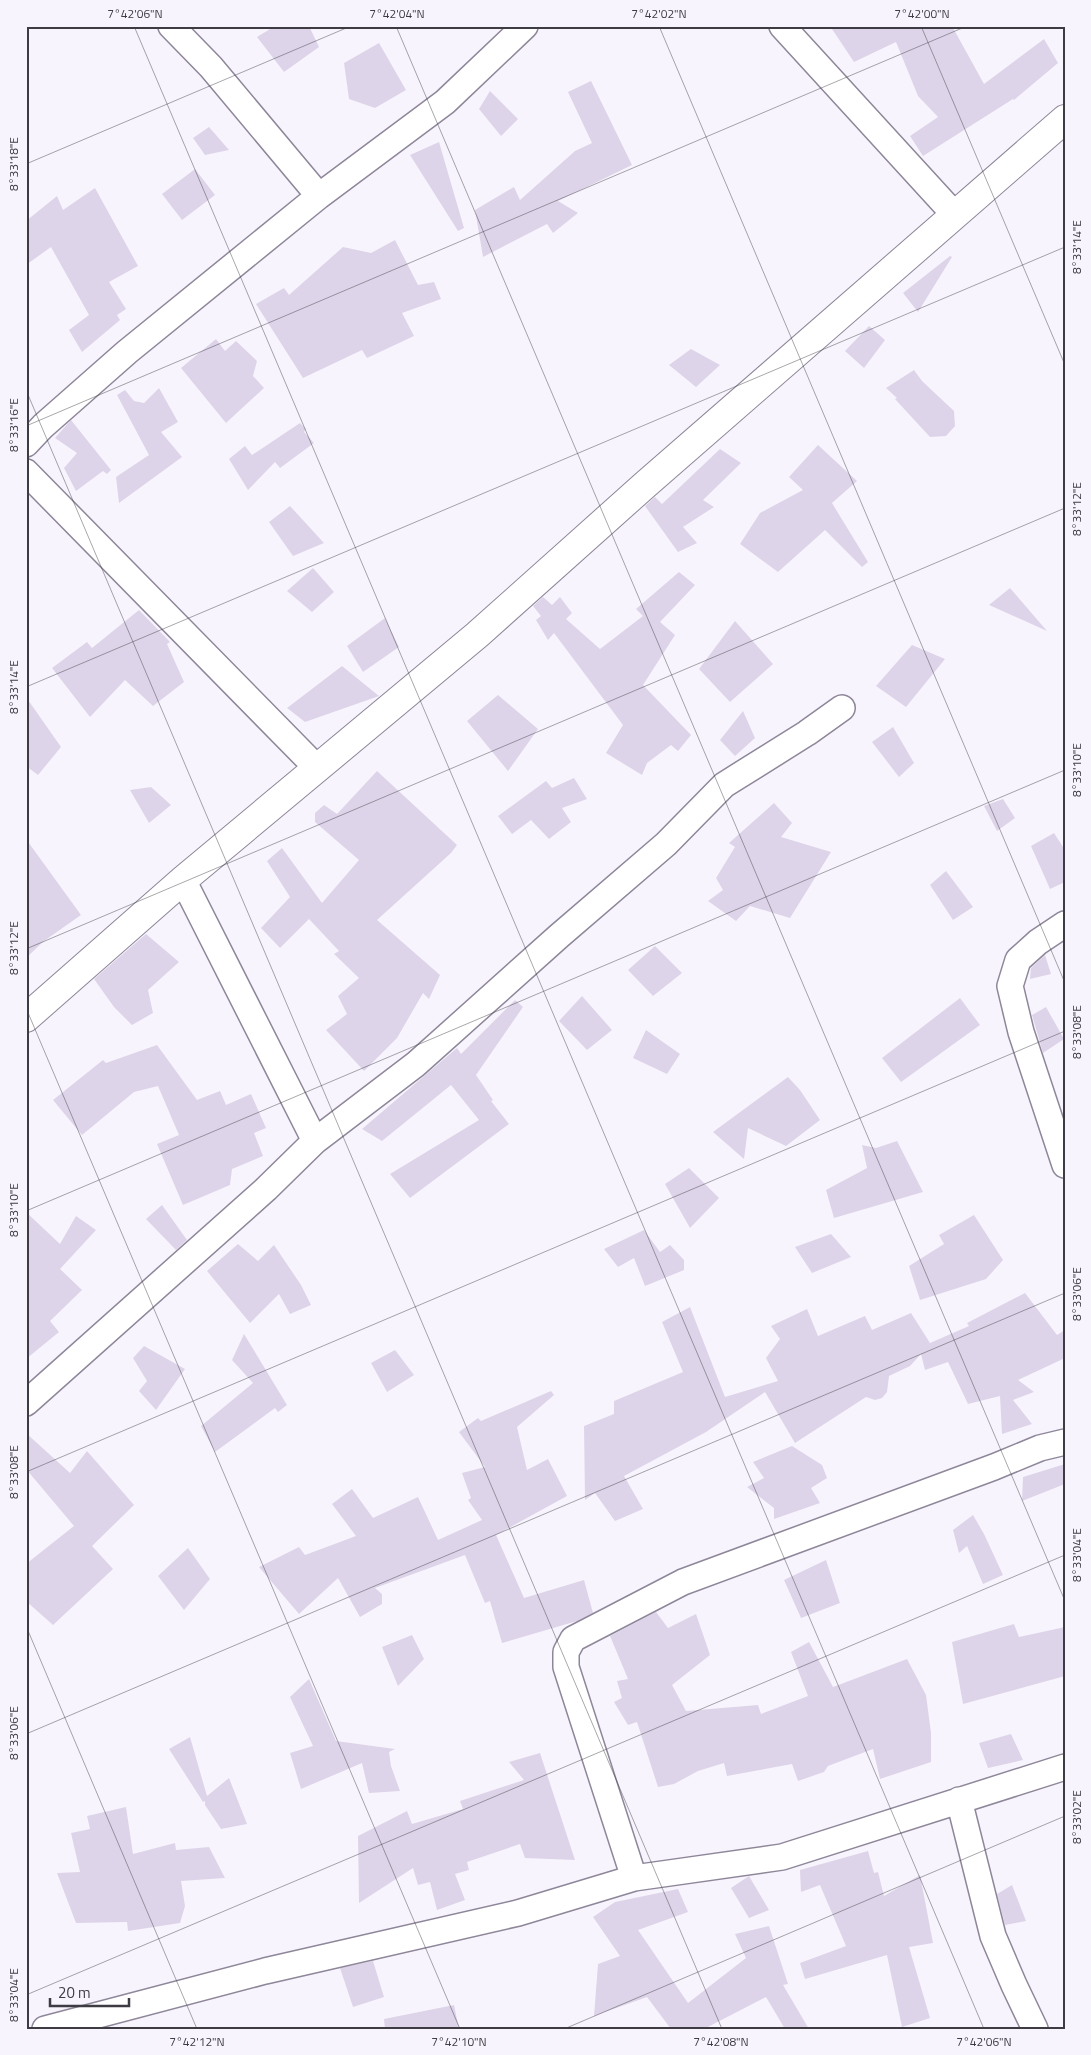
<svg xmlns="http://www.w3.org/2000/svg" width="1091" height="2055" font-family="'Titillium Web',sans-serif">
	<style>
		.building { fill: #ddd4e9 }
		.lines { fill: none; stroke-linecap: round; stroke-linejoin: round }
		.minor-casing { stroke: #8e8699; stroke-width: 28 }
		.tertiary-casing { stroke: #8e8699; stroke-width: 30 }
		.minor { stroke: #fff; stroke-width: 25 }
		.tertiary { stroke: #fff; stroke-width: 28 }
		.ticks { fill: none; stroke: #3e3b43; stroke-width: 1; stroke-opacity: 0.45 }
		.neatline { fill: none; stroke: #3e3b43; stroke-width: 2 }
		.ticks-label { font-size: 12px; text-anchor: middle; fill: #3e3b43 }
	</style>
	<rect width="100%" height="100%" fill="#f8f4fd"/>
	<path class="building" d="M 275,26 L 309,26 L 319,47 L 284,72 L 257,37 Z
		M 830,26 L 952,26 L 984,84 L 1044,39 L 1058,63 L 1014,100 L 1013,99 L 923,156 L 910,136 L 938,117 L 918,96 L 896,42 L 854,62 Z
		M 379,43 L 406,90 L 375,108 L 349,99 L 344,63 Z
		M 591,81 L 632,165 L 558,201 L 578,213 L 553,233 L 547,224 L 483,257 L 475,210 L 514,187 L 520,200 L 575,151 L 592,143 L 568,92 Z
		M 490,91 L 518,119 L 501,136 L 479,109 Z
		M 209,127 L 229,150 L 205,155 L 193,138 Z
		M 439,142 L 464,228 L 458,231 L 410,155 Z
		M 195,169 L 215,195 L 182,220 L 162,194 Z
		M 95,188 L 138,266 L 109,282 L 126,309 L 117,315 L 120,320 L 82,352 L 69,330 L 89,315 L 51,247 L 26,265 L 26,221 L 57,196 L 63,210 Z
		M 395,240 L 418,285 L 434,282 L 441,299 L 402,313 L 414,336 L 367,358 L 362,350 L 303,378 L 256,304 L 284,288 L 289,295 L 343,247 L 371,253 Z
		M 950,256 L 952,257 L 918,312 L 903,293 Z
		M 869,326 L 885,340 L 864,368 L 845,351 Z
		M 216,339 L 225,351 L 236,341 L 257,361 L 253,376 L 264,388 L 226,423 L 181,368 Z
		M 691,349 L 720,365 L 696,387 L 669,365 Z
		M 914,370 L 922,381 L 954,411 L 955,426 L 946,436 L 930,437 L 895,399 L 897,398 L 886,388 Z
		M 159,388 L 178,422 L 161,432 L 182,457 L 119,503 L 116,477 L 149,455 L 117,395 L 125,390 L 134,401 L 144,403 Z
		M 71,420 L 111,470 L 107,474 L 103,471 L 76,491 L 64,468 L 77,453 L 55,438 Z
		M 300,423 L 306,429 L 304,432 L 314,443 L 280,468 L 275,462 L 248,490 L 229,459 L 245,446 L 252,455 Z
		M 818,445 L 857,481 L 832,503 L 868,562 L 862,567 L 825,530 L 778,572 L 740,544 L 760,513 L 803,490 L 789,477 Z
		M 720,449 L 741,463 L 703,500 L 714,507 L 683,527 L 697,543 L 678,552 L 645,506 L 655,497 L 662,504 Z
		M 290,506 L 324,543 L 293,556 L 269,522 Z
		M 313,568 L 334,592 L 312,612 L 287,591 Z
		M 679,572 L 695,585 L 660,622 L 675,635 L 643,685 L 691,735 L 678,751 L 671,745 L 647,763 L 642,775 L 606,753 L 623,725 L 554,633 L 548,640 L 536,620 L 541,616 L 533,606 L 543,597 L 552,605 L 560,597 L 572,613 L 566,619 L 600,649 L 643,616 L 636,609 Z
		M 1010,588 L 1047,631 L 989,605 Z
		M 139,610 L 170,642 L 167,644 L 184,682 L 153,706 L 125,680 L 90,717 L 52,668 L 87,642 L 92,648 Z
		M 385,618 L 399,647 L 363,672 L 347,646 Z
		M 735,621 L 773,664 L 730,702 L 699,669 Z
		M 912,645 L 945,659 L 906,707 L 876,686 Z
		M 342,666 L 379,696 L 305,722 L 287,708 Z
		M 498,695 L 538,729 L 508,771 L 467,721 Z
		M 26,697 L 61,747 L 38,775 L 26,766 Z
		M 743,711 L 755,738 L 735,756 L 720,740 Z
		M 893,727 L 914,763 L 899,777 L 872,742 Z
		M 377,771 L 457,845 L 451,853 L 377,920 L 440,975 L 429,999 L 423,993 L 397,1038 L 364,1071 L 326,1030 L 347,1014 L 338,996 L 359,978 L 334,954 L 339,951 L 309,919 L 280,948 L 261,928 L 290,897 L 267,861 L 282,848 L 322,903 L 359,860 L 315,822 L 315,813 L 324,805 L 337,814 Z
		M 574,778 L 587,799 L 562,808 L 571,822 L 549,839 L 531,820 L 512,834 L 498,816 L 546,781 L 552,788 Z
		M 151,787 L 171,805 L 149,823 L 130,790 Z
		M 1003,799 L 1015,818 L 997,831 L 984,806 Z
		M 774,803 L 792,823 L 781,837 L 831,852 L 790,918 L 750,906 L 736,921 L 708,901 L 723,890 L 716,878 L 735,847 L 729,843 Z
		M 1054,833 L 1065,850 L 1065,882 L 1050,889 L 1031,846 Z
		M 26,839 L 81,915 L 44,941 L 26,958 Z
		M 946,871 L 973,907 L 953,920 L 930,885 Z
		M 146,934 L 179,962 L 148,990 L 153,1013 L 132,1025 L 114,1007 L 94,979 Z
		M 655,946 L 682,973 L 653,996 L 628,970 Z
		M 1045,955 L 1051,974 L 1030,979 L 1031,968 Z
		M 582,996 L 612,1030 L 587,1050 L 559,1021 Z
		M 960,998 L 980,1025 L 901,1082 L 882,1058 Z
		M 515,1000 L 523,1007 L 476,1075 L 493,1100 L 491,1101 L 509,1124 L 410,1198 L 390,1174 L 479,1120 L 451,1085 L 382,1141 L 362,1129 L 457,1048 L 461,1054 Z
		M 1046,1007 L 1064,1039 L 1043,1053 L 1032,1015 Z
		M 646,1030 L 680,1054 L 667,1074 L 633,1058 Z
		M 157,1045 L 197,1100 L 220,1091 L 226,1105 L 251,1094 L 266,1128 L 254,1133 L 263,1156 L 232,1169 L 230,1185 L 183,1205 L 157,1144 L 179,1135 L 158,1086 L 134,1092 L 82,1135 L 53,1100 L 103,1060 L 106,1063 Z
		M 788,1077 L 800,1090 L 820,1120 L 786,1146 L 748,1128 L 744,1159 L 713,1132 Z
		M 897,1141 L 923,1192 L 834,1218 L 826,1190 L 867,1168 L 862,1145 L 876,1148 Z
		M 689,1168 L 719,1198 L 690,1228 L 665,1184 Z
		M 162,1205 L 187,1240 L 176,1250 L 146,1219 Z
		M 26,1212 L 60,1244 L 76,1216 L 96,1230 L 60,1269 L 82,1290 L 50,1321 L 59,1332 L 26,1359 Z
		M 974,1215 L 1003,1260 L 986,1279 L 920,1300 L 909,1266 L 944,1244 L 939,1235 Z
		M 644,1230 L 660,1252 L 670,1245 L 684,1260 L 684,1270 L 645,1286 L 634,1258 L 618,1267 L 604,1249 Z
		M 831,1234 L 851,1257 L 812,1273 L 795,1247 Z
		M 238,1244 L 258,1261 L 274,1245 L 301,1285 L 311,1305 L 290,1314 L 279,1294 L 250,1323 L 207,1271 Z
		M 1025,1293 L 1057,1335 L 1065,1330 L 1065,1358 L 1018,1380 L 1034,1392 L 1013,1400 L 1032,1424 L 1002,1434 L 1000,1396 L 968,1404 L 948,1362 L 925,1370 L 921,1354 L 910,1366 L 889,1376 L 887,1392 L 882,1398 L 875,1400 L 866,1397 L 795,1443 L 765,1392 L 706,1432 L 624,1476 L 643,1509 L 615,1521 L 595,1493 L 585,1500 L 584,1426 L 614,1414 L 614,1401 L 683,1372 L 662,1322 L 690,1307 L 725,1397 L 778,1381 L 766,1358 L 780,1339 L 771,1326 L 807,1309 L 818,1336 L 865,1316 L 872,1330 L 911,1313 L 930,1343 L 969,1326 L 967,1323 Z
		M 244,1334 L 287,1405 L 278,1412 L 275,1408 L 215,1452 L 201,1426 L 253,1383 L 232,1360 Z
		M 144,1346 L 185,1369 L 156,1410 L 139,1391 L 147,1381 L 133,1358 Z
		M 395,1350 L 414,1375 L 387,1392 L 371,1363 Z
		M 551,1391 L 554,1395 L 517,1427 L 527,1470 L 548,1459 L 567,1496 L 496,1535 L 524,1598 L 584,1580 L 593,1613 L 577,1621 L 502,1643 L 490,1601 L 485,1603 L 465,1555 L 375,1588 L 382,1594 L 382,1604 L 360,1617 L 338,1578 L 299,1614 L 259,1567 L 299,1547 L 305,1555 L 356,1536 L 332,1504 L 352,1489 L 373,1518 L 418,1497 L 438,1540 L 482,1520 L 468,1500 L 471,1498 L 462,1473 L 485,1467 L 459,1432 L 478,1418 L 481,1421 Z
		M 26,1433 L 70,1473 L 87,1451 L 134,1505 L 92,1546 L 113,1569 L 53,1625 L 26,1601 L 26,1564 L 74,1526 L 26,1469 Z
		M 792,1446 L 822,1465 L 827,1478 L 811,1488 L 820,1503 L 774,1519 L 774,1508 L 747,1487 L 764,1478 L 753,1462 Z
		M 1065,1464 L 1065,1484 L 1022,1501 L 1023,1477 Z
		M 973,1515 L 984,1534 L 1003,1575 L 983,1584 L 967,1546 L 959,1553 L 953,1530 Z
		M 188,1548 L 210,1579 L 184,1610 L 158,1576 Z
		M 826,1560 L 840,1603 L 801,1618 L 784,1580 Z
		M 656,1612 L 668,1628 L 696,1614 L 710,1655 L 672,1685 L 686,1711 L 758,1705 L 761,1714 L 808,1696 L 791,1652 L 809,1642 L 833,1687 L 907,1659 L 926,1695 L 931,1733 L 931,1762 L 880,1779 L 873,1749 L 828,1766 L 824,1772 L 798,1781 L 792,1764 L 727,1776 L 724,1763 L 698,1771 L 674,1784 L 658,1787 L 637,1722 L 628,1725 L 614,1702 L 622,1698 L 617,1681 L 628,1679 L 610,1636 Z
		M 1014,1624 L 1019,1637 L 1065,1627 L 1065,1676 L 963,1704 L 952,1642 Z
		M 412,1635 L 424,1659 L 398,1686 L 382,1647 Z
		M 309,1679 L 336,1741 L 395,1749 L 389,1752 L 391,1766 L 400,1791 L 369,1793 L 362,1763 L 301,1789 L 290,1753 L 313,1746 L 290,1697 Z
		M 1011,1734 L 1023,1760 L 988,1768 L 979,1743 Z
		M 190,1737 L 207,1796 L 229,1778 L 247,1824 L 221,1829 L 205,1805 L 205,1801 L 203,1802 L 169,1749 Z
		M 540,1753 L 575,1860 L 525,1858 L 520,1844 L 467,1862 L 469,1870 L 455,1874 L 465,1900 L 437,1910 L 430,1882 L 418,1885 L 413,1868 L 359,1903 L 358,1836 L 407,1811 L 412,1824 L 463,1809 L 460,1801 L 524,1780 L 509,1762 Z
		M 126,1807 L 133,1854 L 175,1843 L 176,1850 L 209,1847 L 225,1878 L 181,1881 L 185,1906 L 180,1923 L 128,1931 L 127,1922 L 76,1923 L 57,1873 L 80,1872 L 71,1833 L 90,1829 L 87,1816 Z
		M 868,1851 L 874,1873 L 878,1872 L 884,1896 L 920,1875 L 933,1943 L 909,1947 L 930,2018 L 902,2027 L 887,1955 L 805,1979 L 800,1963 L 846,1946 L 820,1885 L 801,1892 L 800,1870 Z
		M 749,1876 L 769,1910 L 749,1918 L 731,1888 Z
		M 1012,1885 L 1026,1921 L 1005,1925 L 997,1894 Z
		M 678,1889 L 688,1912 L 638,1930 L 688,2003 L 746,1958 L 735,1934 L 769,1926 L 788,1984 L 783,1985 L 809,2029 L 785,2029 L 766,1997 L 704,2029 L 671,2029 L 647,1997 L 594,2016 L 598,1964 L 620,1956 L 593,1917 L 615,1902 Z
		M 373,1961 L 384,1997 L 353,2007 L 340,1968 Z
		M 454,2005 L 459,2029 L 385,2029 L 384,2019 Z"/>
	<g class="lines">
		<g class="minor-casing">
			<path id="minor" d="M 171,26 L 211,67 L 319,196
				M 782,26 L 954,214
				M 26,444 L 43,426 L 127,352 L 319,196 L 445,102 L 525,26
				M 26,472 L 317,768
				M 1065,924 L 1038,942 L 1018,960 L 1010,986 L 1021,1032 L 1065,1165
				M 315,1141 L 416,1064 L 559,936 L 666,844 L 724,785 L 807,733 L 842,708
				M 26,1403 L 266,1189 L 315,1141 L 183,880
				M 959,1800 L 993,1936 L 1014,1985 L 1035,2029
				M 634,1878 L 566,1667 L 566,1652 L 573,1639 L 683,1582 L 994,1467 L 1040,1448 L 1065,1442
				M 45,2029 L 265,1971 L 518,1913 L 634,1878 L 782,1857 L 1065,1767"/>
		</g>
		<g class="tertiary-casing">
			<path id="tertiary" d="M 26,1018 L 183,880 L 477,635 L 646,484 L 1065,119"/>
		</g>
		<use href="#minor" class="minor"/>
		<use href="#tertiary" class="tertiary"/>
	</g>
	<path class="ticks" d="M 134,26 L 984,2029M 396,26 L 1065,1601M 659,26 L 1065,983M 921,26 L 1065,365M 26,164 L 351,26M 26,390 L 722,2029M 26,426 L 967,26M 26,687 L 1065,247M 26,949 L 1065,508M 26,1008 L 460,2029M 26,1211 L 1065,770M 26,1472 L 1065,1031M 26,1626 L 197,2029M 26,1734 L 1065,1293M 26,1995 L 1065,1555M 564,2029 L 1065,1816"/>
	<rect width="1091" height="2055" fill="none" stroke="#f8f4fd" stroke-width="55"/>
	<path d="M50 1998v8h79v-8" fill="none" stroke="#3e3b43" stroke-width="2.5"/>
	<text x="58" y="1998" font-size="15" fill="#3e3b43" stroke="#f8f4fd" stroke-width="4" paint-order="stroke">20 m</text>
	<rect x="28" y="28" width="1036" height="2000" class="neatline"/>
	<g class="ticks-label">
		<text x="135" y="18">7°42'06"N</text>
		<text x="397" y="18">7°42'04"N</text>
		<text x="659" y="18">7°42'02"N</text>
		<text x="922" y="18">7°42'00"N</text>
		<text transform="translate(14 164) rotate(-90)" y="4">8°33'18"E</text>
		<text transform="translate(1077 247) rotate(-90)" y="4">8°33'14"E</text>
		<text transform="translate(14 425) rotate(-90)" y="4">8°33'16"E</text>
		<text transform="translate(1077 509) rotate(-90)" y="4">8°33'12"E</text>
		<text transform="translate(14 687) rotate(-90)" y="4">8°33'14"E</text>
		<text transform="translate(1077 770) rotate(-90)" y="4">8°33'10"E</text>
		<text transform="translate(14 948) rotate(-90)" y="4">8°33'12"E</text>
		<text transform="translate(1077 1032) rotate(-90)" y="4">8°33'08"E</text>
		<text transform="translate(14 1210) rotate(-90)" y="4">8°33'10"E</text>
		<text transform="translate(1077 1294) rotate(-90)" y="4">8°33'06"E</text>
		<text transform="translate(14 1472) rotate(-90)" y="4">8°33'08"E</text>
		<text transform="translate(1077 1555) rotate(-90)" y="4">8°33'04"E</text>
		<text transform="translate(14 1733) rotate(-90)" y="4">8°33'06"E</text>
		<text transform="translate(1077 1817) rotate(-90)" y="4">8°33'02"E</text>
		<text transform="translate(14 1995) rotate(-90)" y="4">8°33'04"E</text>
		<text x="197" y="2046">7°42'12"N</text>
		<text x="459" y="2046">7°42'10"N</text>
		<text x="721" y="2046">7°42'08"N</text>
		<text x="984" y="2046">7°42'06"N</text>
	</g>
</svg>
